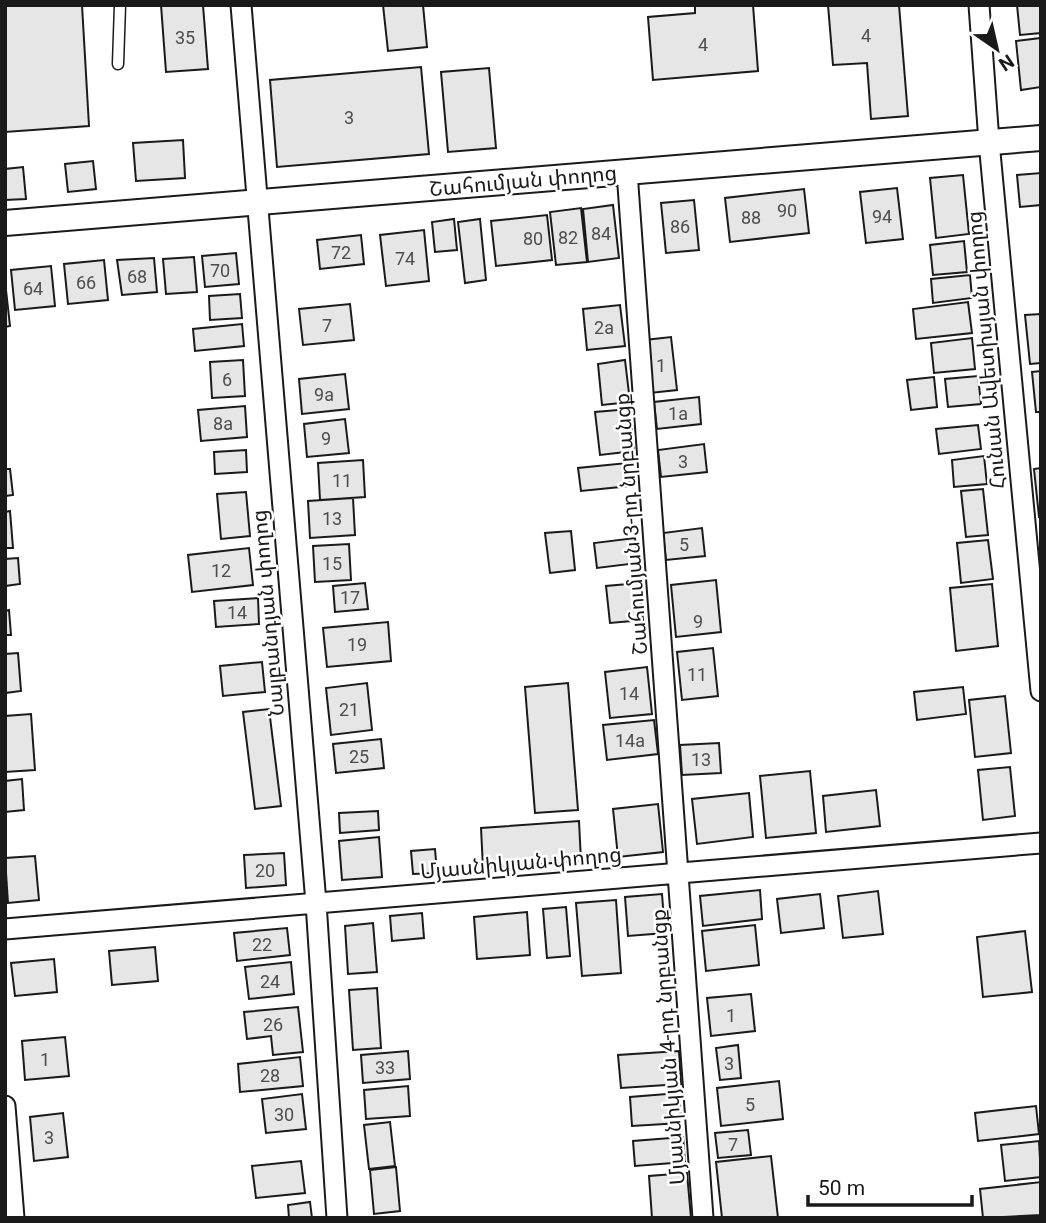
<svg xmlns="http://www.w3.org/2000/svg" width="1046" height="1223" font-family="Roboto,'Noto Sans Armenian',sans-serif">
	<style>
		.building { fill: #e6e6e6; stroke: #1a1a1a; stroke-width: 2 }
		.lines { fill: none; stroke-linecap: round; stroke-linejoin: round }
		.service-casing { stroke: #1a1a1a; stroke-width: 13 }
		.minor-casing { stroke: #1a1a1a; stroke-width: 23 }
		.tertiary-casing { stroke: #1a1a1a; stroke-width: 28 }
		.service { stroke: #fff; stroke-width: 10 }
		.minor { stroke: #fff; stroke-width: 19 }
		.tertiary { stroke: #fff; stroke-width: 24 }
		.labels { text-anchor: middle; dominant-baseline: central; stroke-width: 5; stroke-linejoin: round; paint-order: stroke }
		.number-label { font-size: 18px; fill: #4d4d4d }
		.street-label { font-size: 21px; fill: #1a1a1a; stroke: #fff }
	</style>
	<rect width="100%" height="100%" fill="#fff"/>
	<path class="building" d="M 5,5 L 82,5 L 89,126 L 5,132 Z
		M 161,5 L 203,5 L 208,69 L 166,72 Z
		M 383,5 L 423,5 L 427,47 L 388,51 Z
		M 695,5 L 753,5 L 758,71 L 653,80 L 648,17 L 695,13 Z
		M 828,5 L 899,5 L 908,116 L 871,119 L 867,63 L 833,65 Z
		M 1017,5 L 1041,5 L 1041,33 L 1020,35 Z
		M 1041,38 L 1041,87 L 1021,90 L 1016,41 Z
		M 421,67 L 429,154 L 277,167 L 270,80 Z
		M 489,68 L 496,148 L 448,152 L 441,72 Z
		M 183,140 L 185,178 L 136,181 L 133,143 Z
		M 93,161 L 96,189 L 68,192 L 65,164 Z
		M 23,167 L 26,199 L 5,200 L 5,169 Z
		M 1041,173 L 1041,205 L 1020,207 L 1017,175 Z
		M 963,175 L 969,234 L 936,238 L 930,178 Z
		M 897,188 L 903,239 L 866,243 L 860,192 Z
		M 804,189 L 809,233 L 730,242 L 725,198 Z
		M 694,200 L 699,250 L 666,253 L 661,203 Z
		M 613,205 L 619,258 L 588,262 L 583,209 Z
		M 581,208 L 587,262 L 556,265 L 550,212 Z
		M 547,215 L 552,260 L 496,266 L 491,221 Z
		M 454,219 L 457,250 L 435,252 L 432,222 Z
		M 480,219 L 486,280 L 465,283 L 458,222 Z
		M 424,230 L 429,281 L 386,286 L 380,235 Z
		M 361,235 L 364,264 L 320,269 L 317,240 Z
		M 964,241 L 967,272 L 933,275 L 930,245 Z
		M 236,253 L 239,284 L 205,287 L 202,256 Z
		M 194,257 L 197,292 L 166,294 L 163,259 Z
		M 154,258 L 157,292 L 122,295 L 117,260 Z
		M 104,260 L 108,300 L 68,304 L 64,264 Z
		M 51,266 L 55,306 L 15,310 L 11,270 Z
		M 970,275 L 972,298 L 933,303 L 931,279 Z
		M 5,281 L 10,326 L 5,327 Z
		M 240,294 L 242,318 L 210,320 L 209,296 Z
		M 968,302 L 972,333 L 916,339 L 913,309 Z
		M 350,304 L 354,340 L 303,345 L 299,309 Z
		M 620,305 L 625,346 L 587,350 L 583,309 Z
		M 1041,314 L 1041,363 L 1030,364 L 1025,315 Z
		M 242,324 L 244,346 L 195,351 L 193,329 Z
		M 671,337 L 677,390 L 650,393 L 645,340 Z
		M 972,338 L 975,369 L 934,373 L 931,343 Z
		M 243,360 L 245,396 L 212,398 L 210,362 Z
		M 625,360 L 630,402 L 602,405 L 598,364 Z
		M 1041,371 L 1041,412 L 1036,412 L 1032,372 Z
		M 345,374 L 349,409 L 302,414 L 299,379 Z
		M 978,376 L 981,404 L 948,407 L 945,379 Z
		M 934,377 L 937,407 L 911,410 L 907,380 Z
		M 699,397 L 701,424 L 657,429 L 654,402 Z
		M 245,406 L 247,437 L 201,441 L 198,410 Z
		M 630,409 L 634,451 L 600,455 L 595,412 Z
		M 345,419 L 349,453 L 307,457 L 304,424 Z
		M 978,425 L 981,449 L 939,454 L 936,429 Z
		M 704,444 L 707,472 L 661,477 L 658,450 Z
		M 246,450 L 247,472 L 215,474 L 214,452 Z
		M 984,456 L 987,484 L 954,487 L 952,460 Z
		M 363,460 L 365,497 L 320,500 L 318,463 Z
		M 627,463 L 630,486 L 581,491 L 578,468 Z
		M 1041,468 L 1041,517 L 1039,517 L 1034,469 Z
		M 5,469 L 10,469 L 13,495 L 5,496 Z
		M 983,489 L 988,535 L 966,537 L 961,491 Z
		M 246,492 L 250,536 L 221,539 L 217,494 Z
		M 353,498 L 355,535 L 310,538 L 308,501 Z
		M 10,511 L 13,548 L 5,548 L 5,512 Z
		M 702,528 L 705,556 L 666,560 L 663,533 Z
		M 571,531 L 575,570 L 550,573 L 545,533 Z
		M 635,538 L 638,563 L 597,568 L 594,543 Z
		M 988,540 L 993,579 L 961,583 L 957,543 Z
		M 349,544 L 351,580 L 315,582 L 313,546 Z
		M 249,548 L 253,585 L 192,592 L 188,555 Z
		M 18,558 L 20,584 L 5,586 L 5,559 Z
		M 716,580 L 721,632 L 676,637 L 671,585 Z
		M 365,583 L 368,609 L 335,612 L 333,586 Z
		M 639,583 L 643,620 L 610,623 L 606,586 Z
		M 992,584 L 998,646 L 956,651 L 950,588 Z
		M 258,598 L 259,624 L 216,627 L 214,601 Z
		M 9,610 L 11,635 L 5,635 L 5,611 Z
		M 388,622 L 391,661 L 327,667 L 323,628 Z
		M 713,648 L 718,696 L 682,700 L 677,652 Z
		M 18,653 L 21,691 L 5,693 L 5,654 Z
		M 262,662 L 265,692 L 223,696 L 220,666 Z
		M 647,667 L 652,714 L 610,718 L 605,672 Z
		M 367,683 L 372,730 L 331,735 L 326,688 Z
		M 568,683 L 578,810 L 535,813 L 525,687 Z
		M 963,687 L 966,714 L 917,720 L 914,692 Z
		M 1005,696 L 1011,753 L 975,757 L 969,700 Z
		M 269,709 L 281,806 L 255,809 L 243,712 Z
		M 31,714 L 35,770 L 5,772 L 5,716 Z
		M 654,720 L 658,754 L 607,760 L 603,725 Z
		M 381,739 L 384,768 L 336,773 L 333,744 Z
		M 719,743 L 721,773 L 682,775 L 680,745 Z
		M 1010,767 L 1015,816 L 983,820 L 978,770 Z
		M 810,771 L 816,833 L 766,838 L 760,776 Z
		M 22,779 L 24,810 L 5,812 L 5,781 Z
		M 876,790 L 880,826 L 826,832 L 823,796 Z
		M 749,793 L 753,837 L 697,844 L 692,799 Z
		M 658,804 L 663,852 L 618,857 L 613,809 Z
		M 378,811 L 379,830 L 340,833 L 339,813 Z
		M 579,821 L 581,861 L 483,868 L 481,828 Z
		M 379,837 L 382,877 L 342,880 L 339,841 Z
		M 435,849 L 437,873 L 413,874 L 411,851 Z
		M 284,853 L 286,885 L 246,888 L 244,855 Z
		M 35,856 L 39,900 L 8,903 L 5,858 Z
		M 760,890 L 762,919 L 703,926 L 700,896 Z
		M 878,891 L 883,934 L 843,938 L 838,896 Z
		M 662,894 L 665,933 L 628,936 L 625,897 Z
		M 820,894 L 824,928 L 781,933 L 777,899 Z
		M 616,900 L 621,973 L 582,976 L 576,903 Z
		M 566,907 L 570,956 L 547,958 L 543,909 Z
		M 527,912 L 530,955 L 477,959 L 474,917 Z
		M 422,913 L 424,938 L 392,941 L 390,916 Z
		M 373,923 L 377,972 L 348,974 L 345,926 Z
		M 755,925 L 759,965 L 706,971 L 702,931 Z
		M 287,928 L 290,955 L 237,961 L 234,933 Z
		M 1025,931 L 1032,992 L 983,997 L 977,937 Z
		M 155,947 L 158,981 L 112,985 L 109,951 Z
		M 54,959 L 57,992 L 15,996 L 11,963 Z
		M 291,962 L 294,994 L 249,999 L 245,967 Z
		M 377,988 L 381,1048 L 353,1050 L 349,990 Z
		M 751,994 L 755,1031 L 711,1036 L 707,998 Z
		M 298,1007 L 303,1052 L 273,1055 L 271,1036 L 247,1039 L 244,1012 Z
		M 65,1037 L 69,1076 L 25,1080 L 22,1041 Z
		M 738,1045 L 741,1078 L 720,1080 L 716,1048 Z
		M 408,1051 L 410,1079 L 363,1083 L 361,1055 Z
		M 679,1051 L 681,1084 L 621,1088 L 618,1055 Z
		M 300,1057 L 303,1086 L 240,1092 L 238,1064 Z
		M 779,1081 L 783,1119 L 721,1126 L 717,1088 Z
		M 408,1086 L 410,1116 L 366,1119 L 364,1090 Z
		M 679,1093 L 681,1123 L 632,1126 L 630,1097 Z
		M 302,1094 L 306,1129 L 266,1133 L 262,1099 Z
		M 1036,1106 L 1039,1134 L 978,1141 L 975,1113 Z
		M 63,1113 L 68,1157 L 34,1161 L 30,1117 Z
		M 390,1122 L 395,1166 L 369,1169 L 364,1125 Z
		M 748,1130 L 751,1155 L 718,1158 L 715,1133 Z
		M 683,1137 L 685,1162 L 635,1166 L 633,1141 Z
		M 1039,1141 L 1041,1177 L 1005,1181 L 1001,1145 Z
		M 771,1156 L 778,1218 L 722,1218 L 716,1162 Z
		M 301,1161 L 305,1193 L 256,1198 L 252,1166 Z
		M 396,1167 L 400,1211 L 374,1214 L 370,1170 Z
		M 687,1173 L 691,1218 L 652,1218 L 649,1176 Z
		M 1041,1182 L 1041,1215 L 983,1218 L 980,1189 Z
		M 310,1202 L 312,1218 L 289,1218 L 288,1205 Z"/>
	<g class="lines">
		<g class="service-casing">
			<path id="service" d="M 118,64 L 120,5"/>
		</g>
		<g class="minor-casing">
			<path id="minor" d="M 241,5 L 316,903 L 337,1218
				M 979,5 L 989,142 L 1041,691
				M 627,172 L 703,1218
				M 5,929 L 1041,843
				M 5,1106 L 14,1218"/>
		</g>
		<g class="tertiary-casing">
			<path id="tertiary" d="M 5,223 L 1041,138"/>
		</g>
		<use href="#service" class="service"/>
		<use href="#minor" class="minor"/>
		<use href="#tertiary" class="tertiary"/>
	</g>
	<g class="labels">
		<g class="number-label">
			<text x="866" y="35">4</text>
			<text x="185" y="37">35</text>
			<text x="703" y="44">4</text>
			<text x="349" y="117">3</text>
			<text x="787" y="210">90</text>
			<text x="882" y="216">94</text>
			<text x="751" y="217">88</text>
			<text x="680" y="226">86</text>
			<text x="601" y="233">84</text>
			<text x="568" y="237">82</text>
			<text x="533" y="238">80</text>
			<text x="341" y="252">72</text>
			<text x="405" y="258">74</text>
			<text x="220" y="270">70</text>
			<text x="137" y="276">68</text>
			<text x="86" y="282">66</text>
			<text x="33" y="288">64</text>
			<text x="327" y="325">7</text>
			<text x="604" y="327">2a</text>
			<text x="661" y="365">1</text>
			<text x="227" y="379">6</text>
			<text x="324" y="394">9a</text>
			<text x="678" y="413">1a</text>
			<text x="223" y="423">8a</text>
			<text x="326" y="438">9</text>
			<text x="683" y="461">3</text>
			<text x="342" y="480">11</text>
			<text x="332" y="518">13</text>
			<text x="684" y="544">5</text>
			<text x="332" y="563">15</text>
			<text x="221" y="570">12</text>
			<text x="350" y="597">17</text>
			<text x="237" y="612">14</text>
			<text x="698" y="621">9</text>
			<text x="357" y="644">19</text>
			<text x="697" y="674">11</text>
			<text x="629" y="693">14</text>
			<text x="349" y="709">21</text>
			<text x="630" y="740">14a</text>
			<text x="359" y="756">25</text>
			<text x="701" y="759">13</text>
			<text x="265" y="870">20</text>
			<text x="262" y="944">22</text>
			<text x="270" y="981">24</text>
			<text x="731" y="1015">1</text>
			<text x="273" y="1024">26</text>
			<text x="45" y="1059">1</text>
			<text x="729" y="1063">3</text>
			<text x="385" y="1067">33</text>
			<text x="270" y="1075">28</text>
			<text x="750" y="1104">5</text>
			<text x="284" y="1114">30</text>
			<text x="49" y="1137">3</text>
			<text x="733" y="1144">7</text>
		</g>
		<g class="street-label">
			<text transform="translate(523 181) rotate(-5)">Շահումյան փողոց</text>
			<text transform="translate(986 350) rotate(-95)">Հունան Ավետիսյան փողոց</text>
			<text transform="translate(631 524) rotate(-94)">Շահումյան 3-րդ նրբանցք</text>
			<text transform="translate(268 613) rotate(-95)">Նալբանդյան փողոց</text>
			<text transform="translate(521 863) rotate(-5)">Մյասնիկյան փողոց</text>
			<text transform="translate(668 1047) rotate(-94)">Մյասնիկյան 4-րդ նրբանցք</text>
		</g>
	</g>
	<rect width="1046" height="1223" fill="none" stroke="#1a1a1a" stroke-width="14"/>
	<g transform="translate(997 49) rotate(146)" stroke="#ffffff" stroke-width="5" paint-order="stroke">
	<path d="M0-5L12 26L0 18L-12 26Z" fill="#1a1a1a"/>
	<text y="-10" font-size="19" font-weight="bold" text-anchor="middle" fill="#1a1a1a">N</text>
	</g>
	<path d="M808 1195v10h164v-10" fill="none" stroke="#1a1a1a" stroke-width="3.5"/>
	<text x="818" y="1195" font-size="21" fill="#1a1a1a" stroke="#ffffff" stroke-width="5" paint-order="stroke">50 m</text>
</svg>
